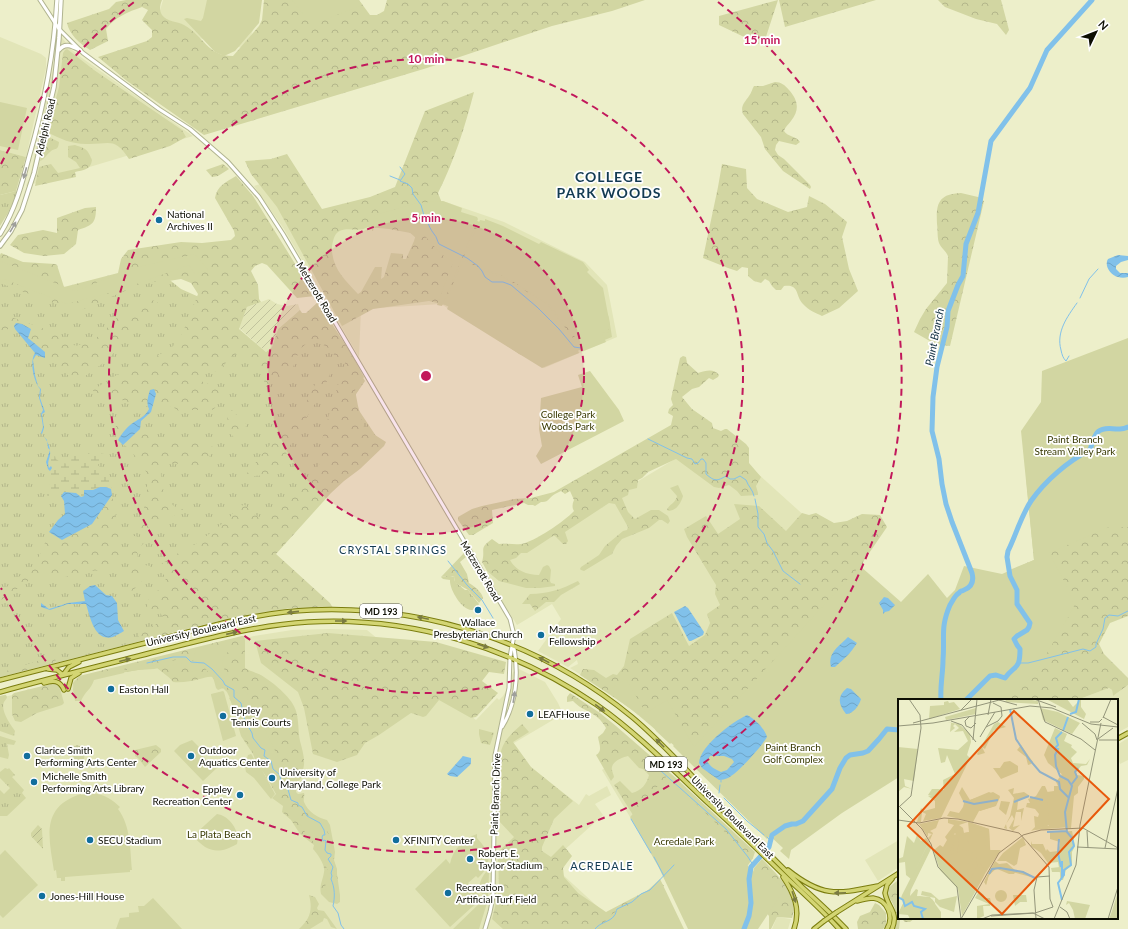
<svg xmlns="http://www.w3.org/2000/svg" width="1128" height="929" font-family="Lato,sans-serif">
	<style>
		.built { fill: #e2e5b8 }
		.industrial { fill: url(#industrial-furrows) }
		.grass { fill: url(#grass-tufts) }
		.forest { fill: url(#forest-crowns); fill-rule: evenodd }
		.wetland { fill: url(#wetland-marsh) }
		.park { fill: #d2d6a2 }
		.garden { fill: url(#garden-furrows) }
		.water { fill: url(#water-waves); fill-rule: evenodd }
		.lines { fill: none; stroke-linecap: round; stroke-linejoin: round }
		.stream { stroke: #81c1ea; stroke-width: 1 }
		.river { stroke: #81c1ea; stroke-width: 5 }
		.tertiary-casing { stroke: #b1b490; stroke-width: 5 }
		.secondary-casing { stroke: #b1b490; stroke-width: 5.5 }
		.primary-casing { stroke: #7b7d0f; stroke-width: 5.5 }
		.tertiary { stroke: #fff; stroke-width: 3 }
		.secondary { stroke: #fff; stroke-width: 3.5 }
		.primary { stroke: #d3d573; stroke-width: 3.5 }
		.primary-bridge-casing { stroke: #7b7d0f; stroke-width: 5.5; stroke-linecap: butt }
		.primary-bridge { stroke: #d3d573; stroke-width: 3.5 }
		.oneway { fill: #9e9f9a }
		.oneway2 { fill: #7a7b41 }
		.ring { fill: none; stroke: #c2185b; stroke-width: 2; stroke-dasharray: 7 5 }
		.poi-dot { fill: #116e9d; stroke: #fff; stroke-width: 1.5 }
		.labels { text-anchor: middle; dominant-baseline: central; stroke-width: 3.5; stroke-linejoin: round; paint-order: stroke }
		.shield { fill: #fff; stroke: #56564f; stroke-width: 1 }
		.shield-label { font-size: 9px; font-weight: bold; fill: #0d0e03 }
		.street-label { font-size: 10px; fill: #0d0e03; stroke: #fff }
		.poi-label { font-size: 10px; fill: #0d0e03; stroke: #fff; text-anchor: start }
		.park-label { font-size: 10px; fill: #383902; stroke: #fff }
		.water-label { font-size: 11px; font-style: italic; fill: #153244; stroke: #fff }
		.neighbourhood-label { font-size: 11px; letter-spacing: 1px; fill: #133b52; stroke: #fff }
		.district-label { font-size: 14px; font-weight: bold; letter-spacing: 1px; fill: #133b52; stroke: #fff }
		.inset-river { fill: none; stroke: #81c1ea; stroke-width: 2 }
		.inset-road { fill: none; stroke: #93957a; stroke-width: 1 }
		.view { fill: #e8590c; fill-opacity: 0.15; stroke: #e8590c; stroke-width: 2 }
		.inset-edge { fill: none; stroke: #0d0e03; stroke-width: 2 }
		.centre { fill: #c2185b; stroke: #fff; stroke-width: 2 }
		.ring-label { font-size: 12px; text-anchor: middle; font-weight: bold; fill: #c2185b; stroke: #fff; stroke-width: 3.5; stroke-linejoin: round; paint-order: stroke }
	</style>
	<defs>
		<pattern id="industrial-furrows" width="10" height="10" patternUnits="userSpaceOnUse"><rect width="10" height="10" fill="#e2e5b8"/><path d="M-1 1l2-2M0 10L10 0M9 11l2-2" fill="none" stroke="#c1c39d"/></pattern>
		<pattern id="grass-tufts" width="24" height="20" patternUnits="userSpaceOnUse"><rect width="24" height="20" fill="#d2d6a2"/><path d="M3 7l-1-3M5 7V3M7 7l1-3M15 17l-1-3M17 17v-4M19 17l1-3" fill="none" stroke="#b3b68a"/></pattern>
		<pattern id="forest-crowns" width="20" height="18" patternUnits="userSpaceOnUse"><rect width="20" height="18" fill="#d2d6a2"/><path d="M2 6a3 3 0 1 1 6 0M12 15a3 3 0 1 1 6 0" fill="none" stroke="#b3b68a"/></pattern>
		<pattern id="wetland-marsh" width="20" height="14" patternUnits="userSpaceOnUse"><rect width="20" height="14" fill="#d2d6a2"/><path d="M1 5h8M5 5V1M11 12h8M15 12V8" fill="none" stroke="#b3b68a"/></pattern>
		<pattern id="garden-furrows" width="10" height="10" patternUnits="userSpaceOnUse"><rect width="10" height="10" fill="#d2d6a2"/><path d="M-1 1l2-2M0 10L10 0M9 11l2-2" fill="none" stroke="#b3b68a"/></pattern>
		<pattern id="water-waves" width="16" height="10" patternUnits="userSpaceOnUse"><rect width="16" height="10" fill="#81c1ea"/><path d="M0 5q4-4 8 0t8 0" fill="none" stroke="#6ea5c7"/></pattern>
	</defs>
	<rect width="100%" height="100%" fill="#edefca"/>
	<path class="built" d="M 163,0 L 259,0 L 261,4 L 247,49 L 163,30 L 159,14 Z
		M 59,34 L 72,50 L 82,58 L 193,136 L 26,186 L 30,177 L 55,60 Z
		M 0,37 L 41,54 L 46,58 L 46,68 L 26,157 L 0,150 Z
		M 278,178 L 300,213 L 443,201 L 504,222 L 585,262 L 607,285 L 617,337 L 544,368 L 441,304 L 361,309 L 359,357 L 284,229 L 254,186 Z
		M 715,435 L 860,566 L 694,747 L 570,668 L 578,664 L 577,660 L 568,667 L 538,651 L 561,619 L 552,604 L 517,625 L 485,573 Z
		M 330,629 L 367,630 L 476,720 L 497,698 L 499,700 L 503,696 L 509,686 L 513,672 L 519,669 L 545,682 L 558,703 L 563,714 L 514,743 L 508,749 L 579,805 L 586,794 L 589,796 L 607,786 L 611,795 L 595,804 L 603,815 L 550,863 L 609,917 L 599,929 L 0,929 L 0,698 L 254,636 L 292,630 Z
		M 1128,685 L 1128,727 L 1117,733 L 1117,700 L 1077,700 L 1109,688 L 1112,690 L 1113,696 Z
		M 1128,738 L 1128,760 L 1120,764 L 1117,756 L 1117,745 Z
		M 636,745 L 667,776 L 630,817 L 602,770 Z
		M 899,840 L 899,867 L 878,881 L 865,860 Z
		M 777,917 L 791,919 L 788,929 L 772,929 Z"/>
	<path class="industrial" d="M 269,299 L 277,304 L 287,306 L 298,304 L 300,310 L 278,329 L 272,347 L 266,352 L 239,328 L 247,307 Z"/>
	<path class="grass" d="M 16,191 L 17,194 L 8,213 L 0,226 L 0,195 Z
		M 0,271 L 77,305 L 161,273 L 181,289 L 199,297 L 271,359 L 319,303 L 365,381 L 352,400 L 380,442 L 329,492 L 213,621 L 126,645 L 0,677 Z
		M 447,576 L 455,577 L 454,581 L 465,590 L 468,590 L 479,604 C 470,623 449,592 450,580 L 443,579 L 441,577 Z
		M 4,695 L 6,695 L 7,697 C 7,699 5,700 4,702 C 0,711 11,725 15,731 L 14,736 L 0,731 L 0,696 Z
		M 0,736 L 16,741 L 14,745 L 7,744 L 9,755 L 8,759 L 0,757 Z
		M 77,745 L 82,747 L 85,752 L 84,759 L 81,761 L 75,760 L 72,754 L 73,747 Z
		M 5,768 L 8,769 L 9,768 L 15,775 L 12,777 L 24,790 L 22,793 L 26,798 L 7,816 L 0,816 L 0,790 L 4,794 L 10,788 L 0,778 L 0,772 Z"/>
	<path class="forest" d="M 126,0 L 162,0 C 160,5 159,10 162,15 C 167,22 177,21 184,25 C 205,37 207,56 233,56 L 259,26 L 262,20 L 264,0 L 359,0 L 370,15 L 377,15 L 384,11 L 387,0 L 645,0 L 612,11 L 552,26 L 427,68 L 204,135 L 127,81 L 98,57 L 147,41 L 152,37 L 152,30 L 142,20 L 148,10 L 142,7 C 128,12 115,17 106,29 L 108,41 L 90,50 C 80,44 69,34 67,23 L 109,9 L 116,2 Z
		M 778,0 L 763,46 L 719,25 L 719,16 Z
		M 779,0 L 876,0 L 785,27 Z
		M 938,0 L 1001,0 L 1009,30 L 1006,35 L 997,24 L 976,19 L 945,7 Z
		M 67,49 L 94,70 L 182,130 L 186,137 L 170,146 L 129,159 C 114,136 109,145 86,144 C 72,144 60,139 47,132 L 59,87 L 63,53 L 65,50 Z
		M 775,82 C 781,82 785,85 789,90 C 798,100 800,110 791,121 C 788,125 785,127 784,131 C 788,137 796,136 800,142 L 796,145 L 779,141 L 776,145 L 775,150 L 778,155 L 784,159 L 810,185 L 811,187 L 810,189 L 783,171 L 765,149 L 761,137 L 743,114 C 740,106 745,102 749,96 C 752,92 752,89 754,86 L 763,86 Z
		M 474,92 C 465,127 454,161 438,193 L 442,203 L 596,281 L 609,318 L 612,337 L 555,360 L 536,361 L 519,354 L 489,333 L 467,315 L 445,305 L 429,301 L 373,309 L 342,326 L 277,207 L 251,174 L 245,161 L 271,159 L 287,154 L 322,209 L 370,197 L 395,187 L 425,111 ZM 368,227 L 389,229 L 416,234 L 414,241 L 406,259 L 403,259 L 403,254 L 391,253 L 384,277 L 381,279 L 382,267 L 375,267 L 361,292 L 358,294 C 344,279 331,267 332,246 C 333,241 334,235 338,232 C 348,226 358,233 368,227 Z
		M 47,136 L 59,142 C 58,152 55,147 50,152 C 46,155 45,159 40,161 Z
		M 75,145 C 86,149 87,148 92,160 C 91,170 83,170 75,172 L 76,177 L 35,186 L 39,167 L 51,164 L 58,173 L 80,168 L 76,162 L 68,157 L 68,146 Z
		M 0,150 L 26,157 L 16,191 L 0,195 Z
		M 223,164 L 229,169 L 218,176 L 212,177 L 206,170 Z
		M 722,164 L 746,169 L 747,188 L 757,199 L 788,212 L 807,207 L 809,196 L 825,204 L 847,222 L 842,237 L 849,269 L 858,291 L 839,308 L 822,316 C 816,313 808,310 803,304 C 795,296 800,284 784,286 L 781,290 L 776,290 L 772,286 L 769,281 L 765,279 L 761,283 L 754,281 L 748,276 L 748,268 L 742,267 L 737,271 L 728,268 L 703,258 L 718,187 Z
		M 236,176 L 253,196 L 315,296 L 297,298 L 267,265 L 262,263 L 255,266 L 251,271 L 258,285 L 259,299 L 261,302 L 247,307 L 239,329 L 266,352 L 272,347 L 278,329 L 300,310 L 302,313 L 306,313 L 318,302 L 352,355 L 364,377 L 355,390 L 358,406 L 364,428 L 386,442 L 384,446 L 360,469 L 344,481 L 331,493 L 276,554 L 330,603 L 333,608 L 291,608 L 223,620 L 139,641 L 139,630 L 155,625 L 164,618 L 160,613 L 146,613 L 149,597 C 156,592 164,587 166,578 L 159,568 L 161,564 L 180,552 L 190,548 L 216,529 L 230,517 L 238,506 L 245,505 C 250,510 255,517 262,517 C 274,517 315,474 320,463 C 323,455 321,445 323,436 C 330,410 338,385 346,360 L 337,358 L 327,347 L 318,342 L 308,342 C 305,345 300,348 299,352 C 294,362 292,375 283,381 L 278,374 L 274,374 L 271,384 L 266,386 L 264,382 L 266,374 C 263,368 260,369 255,366 C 249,362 249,356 240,352 L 231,357 L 218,372 L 207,369 L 201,373 L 199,377 C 202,382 205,384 211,384 L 216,376 L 218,378 L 216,383 L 221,397 L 215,408 L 212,410 L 190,410 L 180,412 L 173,407 L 140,406 L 122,400 L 96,397 L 93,390 L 137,362 L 154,357 L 169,350 L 179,340 L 189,318 L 198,294 L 191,283 L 181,279 L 163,282 L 153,282 L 122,292 L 84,309 L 72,310 L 0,283 L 0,255 L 1,253 L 23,262 L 55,264 L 57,265 L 64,287 L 118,273 L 121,259 L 128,250 L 181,242 L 202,243 L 231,240 L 235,236 L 234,231 L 215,198 C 217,186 226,182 236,176 Z
		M 961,193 L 978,197 L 984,201 L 950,346 L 935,344 L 914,332 L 920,319 L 926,309 L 947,283 L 948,256 C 946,251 941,248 939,243 C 937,237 938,230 937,224 C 936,204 938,194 961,193 Z
		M 96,207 C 96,223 93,225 78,230 L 76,244 L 64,254 L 44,256 L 24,253 L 10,245 L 18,235 L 43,230 L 57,233 L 57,218 L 85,208 Z
		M 152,300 L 157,302 L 161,306 L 158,312 L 145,317 L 134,331 L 125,335 L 123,342 L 115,348 L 112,356 L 103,363 L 84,377 L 73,381 L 51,356 L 46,355 L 45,352 L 28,338 L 30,334 L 26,327 L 16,323 L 14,326 L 0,333 L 0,313 L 42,328 L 76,346 C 86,343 99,338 106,330 C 108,327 108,324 111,322 C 118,317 125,314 133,311 C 140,308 145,303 152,300 Z
		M 683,356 L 686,357 L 687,363 L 698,373 C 706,371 713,368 719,375 L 718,377 L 713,380 L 709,378 L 699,387 L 692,389 L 682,397 L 692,409 L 712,423 L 713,428 L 721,431 L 725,429 L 727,429 L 746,444 L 749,448 L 749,463 L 761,477 L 756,486 L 758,493 L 758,495 L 741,496 L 737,491 L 729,485 L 719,488 L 714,487 L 676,459 L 648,472 L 642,478 L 638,480 L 637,488 L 629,490 L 628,495 L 622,498 L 628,512 L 635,519 L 651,510 L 659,510 L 668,516 L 670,521 L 668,524 L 662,520 L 659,520 L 649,528 L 622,539 L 616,546 L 612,554 L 584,571 L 581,570 L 580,569 L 581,567 L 599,555 L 605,546 L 623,531 L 627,530 L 628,527 L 615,504 L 609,503 L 565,532 L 568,541 L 566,544 L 563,544 L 555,536 L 553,536 L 527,553 L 521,553 L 516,558 L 510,560 C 515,570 527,575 539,575 L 543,567 L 547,565 L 549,566 L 551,570 L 550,581 L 551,583 L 555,584 L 555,586 L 540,588 L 526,588 L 499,581 L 487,571 L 482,562 C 486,549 478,549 492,539 L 499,544 C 507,543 514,545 521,544 C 534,542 565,521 574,511 C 572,508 572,504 574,500 L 570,491 L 565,494 L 561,491 C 559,492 557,493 555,494 C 549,497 549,503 541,502 L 535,506 L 533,505 L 528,505 L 524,503 L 492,510 L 493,523 L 473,535 L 469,535 L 458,520 L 458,517 L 472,509 L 482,506 L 514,499 L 531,498 L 554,492 L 671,425 L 673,416 L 668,413 L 669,409 L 673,405 L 671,399 L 680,358 Z
		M 329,368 L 330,374 L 323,390 L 288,449 L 283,463 L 269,478 C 255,473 253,476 242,484 L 243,476 L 251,470 L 258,459 L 306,403 L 320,374 Z
		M 1128,368 L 1128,616 L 1110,623 L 1099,644 L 1104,654 L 1128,678 L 1128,685 L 1113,696 L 1112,690 L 1109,688 L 1077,700 L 964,700 L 1013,590 L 1007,571 L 1034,560 L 1026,477 Z
		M 229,407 L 243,422 L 247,424 L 238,442 C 226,430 226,423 229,407 Z
		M 126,422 L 144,429 L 153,431 L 161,441 L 190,439 L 213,447 L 207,463 L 197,474 C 189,469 179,461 169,464 C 166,465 163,469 161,470 C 160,481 164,500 174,506 C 178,509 184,509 187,510 L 161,521 L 151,538 L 146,540 L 142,545 L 137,552 L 138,560 L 140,564 L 150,566 L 150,570 L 142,577 L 141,583 L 132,591 L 130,590 L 129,577 L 123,572 L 131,567 L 132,543 L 134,536 L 140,537 L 142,514 L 147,498 L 147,473 L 135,456 L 130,449 L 118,441 L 115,433 L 116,425 Z
		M 678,485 L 683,496 C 681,503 677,510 669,511 L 667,510 C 669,504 676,503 677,496 L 670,488 Z
		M 112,495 L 118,528 L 120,562 L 107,570 L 86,571 L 65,577 L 40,577 L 28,581 L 0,601 L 0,593 L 20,576 L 28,573 L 35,566 L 47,538 L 62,540 L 79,530 L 103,507 Z
		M 734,504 L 759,506 L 786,531 L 802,513 L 809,515 L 816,513 L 834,523 L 847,521 L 862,514 L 880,515 L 887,527 L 863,562 L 862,574 L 702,748 L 677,748 L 630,708 L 580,675 L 583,669 L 594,670 L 606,678 L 613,674 L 617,675 L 624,666 L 630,639 L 672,613 L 689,646 L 705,635 L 710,623 L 707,614 L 720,605 L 715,594 L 716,585 L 687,537 L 684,529 L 706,516 L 718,534 L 740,519 Z
		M 464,553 L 466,557 L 460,562 L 467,574 L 469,583 C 474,586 482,592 483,598 L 479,603 L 468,590 L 454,582 L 455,577 L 451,576 L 449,579 L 447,576 L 441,577 Z
		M 578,581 L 580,584 L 561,595 L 554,602 L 546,602 L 535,611 L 530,604 L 522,604 L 530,594 C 548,594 562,589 578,581 Z
		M 328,633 L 436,642 L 506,662 L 504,674 L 489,672 L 482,681 L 498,693 L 476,717 L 471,718 L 439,700 L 426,716 L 423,717 L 411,713 L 379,735 L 365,743 L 357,755 L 337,762 L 313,754 L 304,708 L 298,692 L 261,663 L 255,641 Z
		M 242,636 L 244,636 L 245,640 L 245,668 C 251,672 259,673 264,677 C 275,684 293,699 296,711 C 299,721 298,731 300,741 C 303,752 307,765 301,774 L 302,778 L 297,782 L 296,792 L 298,794 L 304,793 C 305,796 303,799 304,802 C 308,812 318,818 327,820 L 330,825 L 335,852 L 334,860 L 337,869 L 337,874 L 340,895 L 340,902 L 337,904 L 329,902 L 321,894 C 319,885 323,880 324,872 C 326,866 317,853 313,849 L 314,845 L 300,834 L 291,820 L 282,812 L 283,806 L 272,798 L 276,794 L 260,766 L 257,765 L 253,754 L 241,736 L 230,698 L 227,692 L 223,688 L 218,690 L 216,688 L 213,677 C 208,676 205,678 200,679 C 192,681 182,683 173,682 C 169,676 161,672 156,667 L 114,674 L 93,679 L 74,698 L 73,683 L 79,676 Z
		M 53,656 L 55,658 L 56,662 L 0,677 L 0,673 Z
		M 55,683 L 59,685 L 64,703 L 62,705 L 37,713 L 21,722 L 15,721 L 12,714 L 12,695 L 14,693 Z
		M 570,693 L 600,713 L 616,726 L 677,779 L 755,852 L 753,858 L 744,871 L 633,815 L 614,785 L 620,781 L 632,793 C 641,791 647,784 649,775 L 643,769 L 639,768 L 628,756 C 623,757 613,761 612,767 C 611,770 614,775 614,777 L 611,781 L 596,755 C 603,751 599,744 598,737 L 603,733 L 606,728 C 596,710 584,713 573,701 L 567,702 L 567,697 Z
		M 522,724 L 529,732 L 513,742 L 531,767 L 573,801 L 554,819 L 542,847 L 542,851 L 551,857 L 563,845 L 572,856 L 563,868 L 564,877 L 578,893 L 606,912 L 652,888 L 660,881 L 664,886 L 607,926 L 609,929 L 503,929 L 492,919 L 499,890 L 498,852 L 514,837 L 498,820 C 497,807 502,795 502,782 C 502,774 499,767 500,760 C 500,743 511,734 522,724 Z
		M 479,729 L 494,733 L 490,745 L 481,743 L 479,734 Z
		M 156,745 L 161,749 L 161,752 L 145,767 L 139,759 L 135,756 L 135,750 Z
		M 762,859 C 776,873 800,896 792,918 L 777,917 L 771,929 L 769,929 L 769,916 L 753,895 L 751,882 L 754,868 Z
		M 897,881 L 899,886 L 899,918 L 915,918 L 910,922 L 905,922 L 903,920 L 900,920 L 899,929 L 894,929 C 896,923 897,916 895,910 C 892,894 877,895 897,881 Z
		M 309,895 L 315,897 L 319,904 L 317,908 L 318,910 L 324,911 L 337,929 L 331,927 L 327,919 L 324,918 L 323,921 L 310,929 L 299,929 C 310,919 313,910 309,895 Z
		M 875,903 L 879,905 L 886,913 L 886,926 L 883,929 L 858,929 L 857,922 L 860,916 L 870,912 Z"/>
	<path class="wetland" d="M 93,452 L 110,455 L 109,458 L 105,460 L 100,460 L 98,462 L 98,465 C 104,473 114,479 111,489 C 102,485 94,490 84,490 L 84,497 L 81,497 L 64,492 L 61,496 L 57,494 L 53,498 L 48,498 L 45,488 L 56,478 L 55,477 L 47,476 L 50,458 L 55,456 L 56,459 C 61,463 65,465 71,462 L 72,454 L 88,454 Z"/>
	<path class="park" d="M 207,0 L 262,0 L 259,23 L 235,51 L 224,56 L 215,52 L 184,19 L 187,18 L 201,21 L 203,18 Z
		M 292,0 L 359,0 L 362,5 L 319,22 L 303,14 Z
		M 0,102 L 27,108 L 18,150 L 0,146 Z
		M 443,201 L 462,208 L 461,212 L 477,217 L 478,219 L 442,306 L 437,305 L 453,262 L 441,254 L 425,236 L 416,238 C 401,224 399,228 381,226 L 376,217 L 373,231 L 372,231 L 375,215 L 417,203 Z
		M 485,219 L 503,226 L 539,244 L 541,242 L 583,262 L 589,270 L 587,272 L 603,288 L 610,325 L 608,326 L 609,332 L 602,333 L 606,342 L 581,352 L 575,337 L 548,303 L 507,278 L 463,259 L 480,220 L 485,221 Z
		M 195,254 L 208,270 L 195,274 L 189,265 L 120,290 L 67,304 L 4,279 L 0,280 L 0,261 L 75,291 L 137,267 Z
		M 463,261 L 506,279 L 547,304 L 573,338 L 579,353 L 542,368 L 447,309 L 449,305 L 445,302 Z
		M 1128,338 L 1128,527 L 1109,527 L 1049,553 L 1069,590 L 1074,607 L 1036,672 L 1021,687 L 994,700 L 899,700 L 899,777 L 842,813 L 791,850 L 789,859 L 780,851 L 783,848 L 770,836 L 767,839 L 686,759 L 686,758 L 684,756 L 683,756 L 673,746 L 675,744 L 672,742 L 670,744 L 656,731 L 646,713 L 640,716 L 606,691 L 626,679 L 646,713 L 667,700 L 694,747 L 860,566 L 901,602 L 928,574 L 947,598 L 955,590 L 964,566 L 1002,574 L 1034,560 L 1021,431 L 1041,402 L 1042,371 Z
		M 590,371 L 619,410 L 624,421 L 541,464 L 536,456 L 542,446 L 539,429 L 541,398 L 582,387 L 578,375 Z
		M 226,642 L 228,644 L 228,652 C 215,663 227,672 234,683 L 225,689 L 219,686 L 205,668 L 192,672 L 182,663 L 154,669 L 138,670 L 126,672 L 128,666 L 137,664 L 145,667 L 180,659 L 193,661 L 196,649 L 215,644 L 217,647 L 222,645 L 222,643 Z
		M 125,666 L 124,673 L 94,680 C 91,690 85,691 81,701 L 75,701 L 73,689 L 78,679 Z
		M 243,688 L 250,698 L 287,776 L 291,779 L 296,789 L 278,794 L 262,770 L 275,794 L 271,799 L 254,778 L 246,772 L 245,767 L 242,764 L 242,760 L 247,758 L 248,755 L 251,754 L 252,755 L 257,765 L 261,767 C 253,753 246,739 240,724 C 236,715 234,706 229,698 Z
		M 223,691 L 224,692 L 236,736 L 223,741 L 211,695 L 211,694 Z
		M 192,740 L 202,750 L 199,752 L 212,766 L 215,764 L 218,767 L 203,781 L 174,751 L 180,745 Z
		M 667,776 L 671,779 L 750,857 L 745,863 L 757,875 L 763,869 L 783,888 L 782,893 L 758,929 L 688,929 L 658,866 L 630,817 Z
		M 81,794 L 81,795 C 85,795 88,794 91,794 C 101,792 113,800 120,807 L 118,809 C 131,826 130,850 132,870 L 130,870 L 130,872 L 65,877 L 65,881 L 61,881 L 61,878 L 57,878 L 56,870 L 54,871 C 49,838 40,807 81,794 Z
		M 217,814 C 230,816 240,831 237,844 C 218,855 207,852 193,836 Z
		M 313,815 C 332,828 332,848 335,868 L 328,871 L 315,844 L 305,832 L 297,819 Z
		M 477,834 L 477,838 C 491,853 493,864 478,878 L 476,876 L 468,883 L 482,898 L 450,927 L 415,889 L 446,859 L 450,864 C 453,849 463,839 477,834 Z
		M 5,850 L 38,885 L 3,918 L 0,915 L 0,855 Z
		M 336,871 L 340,901 L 330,902 L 325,887 L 328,874 Z
		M 486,872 L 489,873 L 488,897 C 475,894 479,880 486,872 Z
		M 660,879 L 684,929 L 599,929 L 612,914 L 635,902 Z
		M 153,898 L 182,929 L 116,929 L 120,918 L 129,917 L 129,913 L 139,912 L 138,906 L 144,906 Z
		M 483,900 L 487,903 L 479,929 L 453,929 Z"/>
	<path class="garden" d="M 38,825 L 42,829 L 43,849 L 31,836 L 31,833 Z"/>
	<path class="water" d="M 1118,255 L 1128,256 L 1128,260 L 1121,262 L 1116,266 L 1116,269 L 1120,273 L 1128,273 L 1128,277 C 1125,278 1121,278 1118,277 C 1110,275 1104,265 1108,259 Z
		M 16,323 L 22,324 L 31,329 L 28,338 L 45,352 L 45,358 L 36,355 L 33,360 L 35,375 L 38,386 L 41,389 L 40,398 L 45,412 L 42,414 L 44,428 L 42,434 C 47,440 51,447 50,455 C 49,460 47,463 49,468 L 51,466 L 52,468 L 50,471 L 48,469 L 46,462 L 50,450 L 48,448 L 47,440 L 41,433 L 43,427 L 41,414 L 43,410 L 39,398 L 40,389 C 34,382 29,362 35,353 L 15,329 L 14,326 Z
		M 154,389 L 156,394 L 151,412 L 141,421 L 140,429 L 123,445 L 118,440 C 122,433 128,425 136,421 C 141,418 146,415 149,409 C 146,403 148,396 150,390 Z
		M 100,487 L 106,487 L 111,489 L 112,495 L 92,524 L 62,540 L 49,532 L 58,520 L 65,514 L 64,501 L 61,496 L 64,492 L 76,493 L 81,497 L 84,496 L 84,490 L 93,490 Z
		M 95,585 L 106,595 L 112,596 L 117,603 L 118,620 L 124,631 C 121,633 117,635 113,637 C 94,642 90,616 86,604 L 68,604 L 50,610 L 41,607 L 41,603 L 49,609 L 68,603 L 85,601 L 83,591 L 90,586 Z
		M 884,597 L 888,598 L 895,605 L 889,611 L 885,612 L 883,614 L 883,610 L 879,603 Z
		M 685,606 L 688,608 L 704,632 L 703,635 L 691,641 L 689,641 L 674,612 Z
		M 848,637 L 857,643 C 851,653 843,660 835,667 L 831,667 C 827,652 840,646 848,637 Z
		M 847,688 L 851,689 L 861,699 C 859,706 853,714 846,714 C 838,704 837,696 847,688 Z
		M 747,715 C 755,719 765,729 767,737 C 761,747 738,773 728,778 C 725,779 722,780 719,780 L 702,768 L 699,763 C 700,746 732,722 747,715 ZM 710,756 L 724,756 L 732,759 L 734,762 L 727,770 L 721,772 C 715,769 710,767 707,761 Z
		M 463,756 L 471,758 L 471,763 L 470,765 L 457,777 L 450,776 L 447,774 Z"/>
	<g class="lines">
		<path class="stream" d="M 400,167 L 405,174 L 400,181 L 408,184 L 412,188 L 413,194 L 421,205 L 425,219 L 427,219 C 428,225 431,230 434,234 C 437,237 437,241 439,244 L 467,258 L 478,266 L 482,271 L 485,277 L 492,282 L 503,282 L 511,285 L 537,307 L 559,329 L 574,347 L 581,348
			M 390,176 L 400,180
			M 1080,298 L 1089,279 L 1098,269
			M 1069,356 L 1066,361 C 1063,358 1062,355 1061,350 C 1056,332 1067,317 1077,303
			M 648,439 L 687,458 L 692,459 L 695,464 L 698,463 L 701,459 L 703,459 L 706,463 L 706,474 C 715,482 717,481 726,476 L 730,479 L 734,479 L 740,476 L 746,480 C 748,486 753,490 754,496
			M 755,499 L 758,514 L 758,527 L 764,534 L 767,543 L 773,551 L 783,571 L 800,584
			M 448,561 L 467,585 L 482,600 L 493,618
			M 147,663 L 173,657 L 186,657 L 191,662 L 204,663 L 212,669 L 223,681 L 225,685 L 234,690 L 234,697 L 241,703 L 245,721 L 252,733 L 253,738 L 261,748 L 265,750 L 264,756 L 271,761 L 273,769 L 280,775 L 281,782 L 287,786 L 291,800 L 298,803 L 298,805 L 302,807 L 307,816 L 320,823 L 324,830 L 325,835 L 323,835 L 322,837 L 323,841 L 325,840 L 326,841 L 325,850 L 327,853 L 331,854 L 331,856 L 328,859 L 333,867 L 331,873 L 332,876 L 331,879 C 335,888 335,897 333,906 L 338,913 L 341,925 L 344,929
			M 1019,663 L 1028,663 L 1040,660 L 1083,649 L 1090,651 L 1096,647 L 1096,644 L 1103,629 L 1105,618 L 1109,615 L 1118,616 L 1128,611
			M 652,763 L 726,829 L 748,857 L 753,865
			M 721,780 L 721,782
			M 719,793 L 720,785
			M 724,798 L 747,821 L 764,835
			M 631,819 L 651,853
			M 767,837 L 769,839 L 770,843
			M 654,857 L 664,876
			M 595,929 C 600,922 610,922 614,916 C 616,914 616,911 617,909 L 632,902 L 641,894 L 650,890 L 674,865"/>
		<path class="river" d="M 941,700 C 940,686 943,673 943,660 C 945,637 940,628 950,605 C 952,602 955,595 959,593 C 961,590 961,592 964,590 C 972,587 974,581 972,573 L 952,522 L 946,504 L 942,484 L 939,459 L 932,431 L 933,397 L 937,367 L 947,327 L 948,311 L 958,285 L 963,276 L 966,244 L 978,213 L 991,141 L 1030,88 L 1047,50 L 1092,0
			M 966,700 L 990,676 L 996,675 L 1005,678 C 1015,664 1020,671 1020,649 L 1017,645 L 1014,639 L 1017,636 L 1027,630 L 1029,627 L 1030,623 L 1017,604 L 1017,590 L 1010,576 L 1007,557 L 1008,551 C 1016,535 1021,516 1031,501 C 1045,481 1068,461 1090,450 C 1095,434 1096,426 1116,429 C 1121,429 1123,430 1128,427
			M 744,929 L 749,916 L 751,903 L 749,879 L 751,867 L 769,847 L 772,835 L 785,826 L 792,824 L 796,824 L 803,821 L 832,789 L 840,768 L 846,758 L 850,755 L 863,753 L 868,751 L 879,739 L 887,729 L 899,730"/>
		<g class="tertiary-casing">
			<path id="tertiary" d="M 40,0 L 59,29 L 83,53 L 159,109 L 190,129 L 228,162 L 259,197 L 283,234 L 510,619 L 514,635 L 510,657 L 509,688 L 495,755 L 493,897 L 490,912 L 485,929
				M 502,727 C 516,704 519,675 514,648"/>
		</g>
		<g class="secondary-casing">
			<path id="secondary" d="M 59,50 C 65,42 72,46 80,50
				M 0,234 C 15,210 22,184 29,157 C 44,106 54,53 57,0
				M 0,246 L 11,231 L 22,210 L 34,173 L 54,87 L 59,38 L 61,0"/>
		</g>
		<g class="primary-casing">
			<path id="primary" d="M 48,669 L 57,670 L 63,675
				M 63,675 L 69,667 L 79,662
				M 0,680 L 227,622 C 255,616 283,611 311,610 C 427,605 542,643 632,717 C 668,747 699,785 733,818 C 756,841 778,863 801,886 C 816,900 832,914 846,929
				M 44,683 C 53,680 60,680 64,690
				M 68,689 L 71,678 L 79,673
				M 0,692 C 54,677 108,664 162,650 C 210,638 258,625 308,622 C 411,616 512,647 597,705 C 637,733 672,769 708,803 C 735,827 761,853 788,879 C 805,895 823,911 839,929
				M 1117,739 L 1128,733
				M 788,870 C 823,898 837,894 878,886
				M 783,877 C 794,893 801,910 794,929
				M 892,879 L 887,885 L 885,893 C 888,908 899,912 892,929
				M 857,901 C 862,900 868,898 873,898 C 888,900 894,917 887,929
				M 837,912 L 899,873
				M 814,929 L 824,921"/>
		</g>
		<use href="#tertiary" class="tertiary"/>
		<use href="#secondary" class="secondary"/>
		<use href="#primary" class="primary"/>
		<g class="primary-bridge-casing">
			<path id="primary-bridge" d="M 824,921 L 837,912"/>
		</g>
		<use href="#primary-bridge" class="primary-bridge"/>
	</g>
	<defs><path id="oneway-solid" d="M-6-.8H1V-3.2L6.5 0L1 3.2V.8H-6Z"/></defs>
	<g class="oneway">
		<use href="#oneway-solid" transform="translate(25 173) rotate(105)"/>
		<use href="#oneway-solid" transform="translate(13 227) rotate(-60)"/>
		<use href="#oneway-solid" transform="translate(514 697) rotate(-81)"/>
	</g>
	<g class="oneway2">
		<use href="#oneway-solid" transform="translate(293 612) rotate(174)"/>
		<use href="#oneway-solid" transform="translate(423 618) rotate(-168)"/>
		<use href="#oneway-solid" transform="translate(341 621)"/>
		<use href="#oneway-solid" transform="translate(232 633) rotate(-13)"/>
		<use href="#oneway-solid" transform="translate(483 646) rotate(19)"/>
		<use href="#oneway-solid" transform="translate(125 660) rotate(-15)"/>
		<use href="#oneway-solid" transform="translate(544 660) rotate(-153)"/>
		<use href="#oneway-solid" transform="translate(600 708) rotate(36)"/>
		<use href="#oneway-solid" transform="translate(660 743) rotate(-135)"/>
		<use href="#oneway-solid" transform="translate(840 893) rotate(179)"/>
		<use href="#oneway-solid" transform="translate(794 897) rotate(72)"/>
	</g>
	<circle cx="426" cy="376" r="158" fill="#c2185b" fill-opacity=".12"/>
	<g class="ring">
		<circle cx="426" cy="376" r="158"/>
		<circle cx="426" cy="376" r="317"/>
		<path d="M1 164A475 475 0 0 1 134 2M718 2A475 475 0 1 1 1 588"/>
	</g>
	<g class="poi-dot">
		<circle cx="159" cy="220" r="4"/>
		<circle cx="478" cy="610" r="4"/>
		<circle cx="541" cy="635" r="4"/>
		<circle cx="111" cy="689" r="4"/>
		<circle cx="530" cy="714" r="4"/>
		<circle cx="223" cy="716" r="4"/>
		<circle cx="27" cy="756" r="4"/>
		<circle cx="191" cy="756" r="4"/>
		<circle cx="272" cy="778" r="4"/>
		<circle cx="34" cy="782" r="4"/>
		<circle cx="240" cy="795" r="4"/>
		<circle cx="90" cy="840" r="4"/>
		<circle cx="396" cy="840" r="4"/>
		<circle cx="470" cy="859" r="4"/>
		<circle cx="448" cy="893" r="4"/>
		<circle cx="42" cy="896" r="4"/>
	</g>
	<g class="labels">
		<g class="shield">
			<rect x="360" y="604" width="42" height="14" rx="3"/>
			<rect x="645" y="757" width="42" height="14" rx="3"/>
		</g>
		<g class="shield-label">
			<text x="381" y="611">MD 193</text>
			<text x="666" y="764">MD 193</text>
		</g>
		<g class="street-label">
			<text transform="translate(45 127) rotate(-77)">Adelphi Road</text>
			<text transform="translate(317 292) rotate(59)">Metzerott Road</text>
			<text transform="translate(481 571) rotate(59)">Metzerott Road</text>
			<text transform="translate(201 630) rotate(-13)">University Boulevard East</text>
			<text transform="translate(495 794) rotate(-88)">Paint Branch Drive</text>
			<text transform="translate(733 817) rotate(45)">University Boulevard East</text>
		</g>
		<g class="poi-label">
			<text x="167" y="214">National<tspan x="167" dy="12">Archives II</tspan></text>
			<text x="478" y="622" text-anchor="middle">Wallace<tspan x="478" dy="12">Presbyterian Church</tspan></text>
			<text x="549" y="629">Maranatha<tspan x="549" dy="12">Fellowship</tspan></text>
			<text x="119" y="689">Easton Hall</text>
			<text x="231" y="710">Eppley<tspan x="231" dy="12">Tennis Courts</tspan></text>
			<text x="538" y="714">LEAFHouse</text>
			<text x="35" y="750">Clarice Smith<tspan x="35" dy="12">Performing Arts Center</tspan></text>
			<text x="199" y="750">Outdoor<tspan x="199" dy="12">Aquatics Center</tspan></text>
			<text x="280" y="772">University of<tspan x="280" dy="12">Maryland, College Park</tspan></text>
			<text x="42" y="776">Michelle Smith<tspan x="42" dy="12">Performing Arts Library</tspan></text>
			<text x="232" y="789" text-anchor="end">Eppley<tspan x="232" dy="12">Recreation Center</tspan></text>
			<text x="98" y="840">SECU Stadium</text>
			<text x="404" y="840">XFINITY Center</text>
			<text x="478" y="853">Robert E.<tspan x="478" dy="12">Taylor Stadium</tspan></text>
			<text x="456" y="887">Recreation<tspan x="456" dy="12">Artificial Turf Field</tspan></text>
			<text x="50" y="896">Jones-Hill House</text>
		</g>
		<g class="park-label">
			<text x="568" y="414">College Park<tspan x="568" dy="12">Woods Park</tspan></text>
			<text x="1075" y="439">Paint Branch<tspan x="1075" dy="12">Stream Valley Park</tspan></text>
			<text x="793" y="747">Paint Branch<tspan x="793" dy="12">Golf Complex</tspan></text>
			<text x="219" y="834">La Plata Beach</text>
			<text x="684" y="841">Acredale Park</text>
		</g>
		<g class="water-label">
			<text transform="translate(934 337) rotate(-79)">Paint Branch</text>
		</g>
		<g class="neighbourhood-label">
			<text x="393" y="549">CRYSTAL SPRINGS</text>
			<text x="602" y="865">ACREDALE</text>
		</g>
		<g class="district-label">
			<text x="609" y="176">COLLEGE<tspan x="609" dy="16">PARK WOODS</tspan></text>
		</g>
	</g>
	<g transform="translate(898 699)">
		<rect width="220" height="220" fill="#edefca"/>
		<path d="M 71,123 L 91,130 L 93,164 L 64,217 L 60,190 L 42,171 L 36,153 L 48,148 L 53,136 L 72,133 ZM 31,143 L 33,150 L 7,203 L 3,199 L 4,196 ZM 81,192 L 86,196 L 88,202 L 88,199 L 92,199 L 93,203 L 92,207 L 85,207 L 86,217 L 79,220 L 79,207 L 91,205 L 77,199 Z" fill="#d2d6a2"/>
		<path d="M 128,0 L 140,2 L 140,5 L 107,3 L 108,1 ZM 169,0 L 175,8 L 183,0 L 183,8 L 188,15 L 186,20 L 150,1 ZM 50,2 L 51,4 L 56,3 L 62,10 L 31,20 L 32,7 L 46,6 L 46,3 ZM 78,9 L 78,15 L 48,21 L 47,18 ZM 49,23 L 61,25 L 72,35 L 73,43 L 69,56 L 72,59 L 43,119 L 25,122 L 28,115 L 24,113 L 23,123 L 19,123 L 23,109 L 26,112 L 37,109 L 37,102 L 30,97 L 35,96 L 34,90 L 46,91 L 45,81 L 57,75 L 49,56 L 47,63 L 43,64 L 40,49 L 60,51 L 70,42 L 65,32 L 56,33 L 61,29 L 57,25 L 55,27 L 57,29 L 52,33 L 53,24 ZM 100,23 L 108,28 L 96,31 L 87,50 L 84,48 L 87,54 L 80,56 L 79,55 L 96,25 ZM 166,42 L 175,64 L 188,65 L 192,60 L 189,66 L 183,67 L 178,73 L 179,76 L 186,77 L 186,80 L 180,88 L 180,94 L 176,97 L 173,129 L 167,129 L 166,80 L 163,79 L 164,75 L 155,68 ZM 123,46 L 135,63 L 133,65 L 130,66 L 128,58 L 119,51 ZM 112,62 L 120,67 L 120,73 L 103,80 L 95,69 L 102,69 L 106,63 ZM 3,78 L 6,80 L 7,87 L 14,90 L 6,88 L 0,93 L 0,79 ZM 144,87 L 147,87 L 150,94 L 152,126 L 133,132 L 137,128 L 136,117 L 140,118 L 141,115 L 137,110 L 128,108 L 129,104 L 132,104 L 130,100 L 138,97 ZM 64,88 L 72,101 L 95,93 L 102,97 L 97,107 L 81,112 L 75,123 L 49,117 L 52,112 L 61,114 L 65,108 L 66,104 L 61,94 ZM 116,89 L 115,95 L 126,93 L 132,97 L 120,102 L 119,111 L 126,109 L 123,122 L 123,113 L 118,113 L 115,128 L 122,126 L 115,132 L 111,129 L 116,120 L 114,116 L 108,125 L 109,130 L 106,129 L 112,117 L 116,99 L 110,91 ZM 50,120 L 70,123 L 61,126 L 65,129 L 66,134 L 71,133 L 70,123 L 91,130 L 92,151 L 103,151 L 88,173 L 88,169 L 86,170 L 82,164 L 84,151 L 88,148 L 87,139 L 79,126 L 74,128 L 74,137 L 68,136 L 67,142 L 69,141 L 71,144 L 59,155 L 61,141 L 57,134 L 48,149 L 38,155 L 39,158 L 52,152 L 56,140 L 55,156 L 46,155 L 43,159 L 52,167 L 56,174 L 38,158 L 36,151 L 42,146 L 45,148 L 49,141 L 47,138 L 56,126 L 50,124 ZM 41,121 L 38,129 L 32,132 L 35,134 L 32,141 L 30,139 L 34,135 L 30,134 L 30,138 L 21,125 ZM 19,136 L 23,142 L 28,139 L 31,143 L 13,180 L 8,176 L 7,163 L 0,164 L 0,160 L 5,158 L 9,137 L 16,144 ZM 125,138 L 128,146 L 122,149 L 119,165 L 116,167 L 108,162 L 99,162 L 105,154 ZM 133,142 L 134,145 L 145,145 L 148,152 L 149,150 L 152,153 L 160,152 L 162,145 L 163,180 L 160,163 L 150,164 L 143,154 L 133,147 ZM 75,148 L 76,152 L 73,155 L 79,156 L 78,164 L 82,170 L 72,157 L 64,155 ZM 71,162 L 78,168 L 70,186 L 69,173 ZM 97,162 L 101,165 L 109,164 L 118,172 L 125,172 L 133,178 L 99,169 L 91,176 L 88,186 L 87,181 ZM 13,188 L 12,197 L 18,190 L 20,191 L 19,197 L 32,198 L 43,213 L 43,220 L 1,214 ZM 24,192 L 33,194 L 41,201 L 59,197 L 56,213 L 42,208 L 37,203 L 37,199 L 23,196 Z" fill="#d2d6a2"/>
		<path d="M 0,48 L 20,50 L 16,82 L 0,79 Z" fill="#d2d6a2"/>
		<path d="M 142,9 L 160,13 L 182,24 L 174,35 L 145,21 ZM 157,29 L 169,35 L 166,42 L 174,46 L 173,48 L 179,53 L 168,64 L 165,73 L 173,75 L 176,85 L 172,128 L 137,131 L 138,128 L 143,129 L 144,126 L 151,127 L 149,93 L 156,92 L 156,87 L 160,87 L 158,83 L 164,75 L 150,64 L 146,56 ZM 34,90 L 40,90 L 44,91 L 40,98 L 30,96 ZM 91,93 L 102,98 L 98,107 L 82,112 L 79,106 L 74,106 L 68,111 L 72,101 ZM 103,102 L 112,103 L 108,116 L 101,110 ZM 174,132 L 177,147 L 174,153 L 174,166 L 168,171 L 165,181 L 162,181 L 162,173 L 154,173 L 153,169 L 162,168 L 162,143 L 152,140 L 152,133 ZM 96,165 L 102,170 L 103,167 L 118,172 L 116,175 L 111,175 L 97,169 L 90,178 L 88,186 L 86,183 ZM97 197a6 6 0 1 1 12 0a6 6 0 1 1-12 0ZM 220,193 L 220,220 L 211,220 L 214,212 ZM 115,196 L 128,196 L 129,203 L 122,203 L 117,207 ZM 21,197 L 34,200 L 37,204 L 38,218 L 42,220 L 12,220 L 10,216 L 0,215 L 8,198 L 13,200 L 10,206 L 13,207 ZM 169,202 L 192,206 L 187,220 L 177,220 L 175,211 L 171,204 L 168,206 Z" fill="#d2d6a2"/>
		<path class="inset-river" d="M 112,10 L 118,40 L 131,60 L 142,73 L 161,83 L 162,90 L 171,99M 172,15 L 178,13 L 181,0M 165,32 L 170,18M 173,86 L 179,78 L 177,73 L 180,69M 132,98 L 145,101M 65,102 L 76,105 L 100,101M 116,103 L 131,97M 149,133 L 169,132M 161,140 L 160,154 L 163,168M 164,162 L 164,179M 91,175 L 94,170 L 102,169 L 125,173 L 137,179M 0,198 L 5,201 L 7,207 L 14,203 L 16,207 L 27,210 L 23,213 L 25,220M 164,201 L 160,184 L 166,176 L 166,171 L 173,166 L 171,153 L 176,147 L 174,139 L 169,133 L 167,113 L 174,87 L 170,81 L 162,77 L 158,67 L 157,56 L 160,50 L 157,49 L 160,46 L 158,39 L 164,33"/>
		<path class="inset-road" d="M 136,0 L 158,8M 140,0 L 147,23 L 183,40 L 197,51M 101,1 L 119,6M 63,11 L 74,0M 90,16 L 93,0M 72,17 L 67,22 L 68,27 L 73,29 L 78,24M 205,18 L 220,26M 205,19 L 213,0M 53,22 L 64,26 L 78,43M 192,23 L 201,23 L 204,20M 15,24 L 105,0M 184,24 L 197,35 L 199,41M 0,27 L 35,24 L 132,7 L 154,9 L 193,25 L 220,28M 88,28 L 100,22 L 104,17 L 103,8 L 95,4M 82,38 L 97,13M 200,40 L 215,29M 75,41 L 79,0M 201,41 L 220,41M 0,106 L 24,130 L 33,145 L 40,168 L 59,188 L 63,220M 1,108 L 13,97 L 23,29 L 22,16 L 11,0M 0,121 L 21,124 L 46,119 L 60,120 L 121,134 L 131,145M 189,132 L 190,149M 130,144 L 151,168 L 152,200 L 155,208M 179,148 L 220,150M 207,149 L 220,89M 162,208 L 169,213 L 172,220M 93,217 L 137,214 L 155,208M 63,220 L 101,154 L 125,136 L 143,131 L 185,129 L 220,149M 84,220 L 94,216 L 135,214 L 147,220M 138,220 L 136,191 L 139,178 L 152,177M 156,220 L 178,166 L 182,126 L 203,24M 210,220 L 220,188"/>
		<path class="view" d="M 116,12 L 211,100 L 104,215 L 10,127 Z"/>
		<rect width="220" height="220" class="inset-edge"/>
	</g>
	<circle cx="426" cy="376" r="6" class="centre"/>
	<g class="ring-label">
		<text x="762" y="44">15 min</text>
		<text x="426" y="63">10 min</text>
		<text x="426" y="222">5 min</text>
	</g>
	<g transform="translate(1096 32) rotate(47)" stroke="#ffffff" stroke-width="3" paint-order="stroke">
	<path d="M0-3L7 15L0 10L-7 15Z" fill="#0d0e03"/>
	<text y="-6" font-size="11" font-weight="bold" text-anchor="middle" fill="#0d0e03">N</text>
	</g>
</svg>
